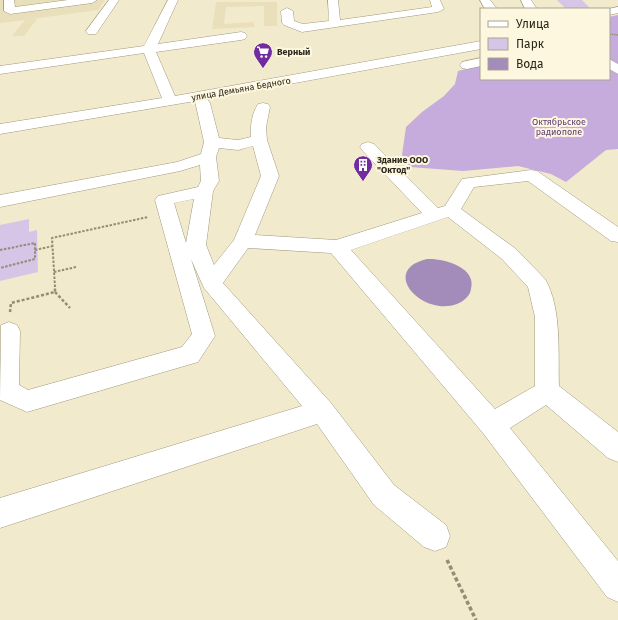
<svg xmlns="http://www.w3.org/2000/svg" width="618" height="620" font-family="'Fira Sans',sans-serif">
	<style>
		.built { fill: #e9dfba }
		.green { fill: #d7c5e8 }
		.forest { fill: #c5acdc }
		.water { fill: #a48cba }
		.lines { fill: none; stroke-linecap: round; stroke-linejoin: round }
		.minor-casing { stroke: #a1997d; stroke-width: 1 }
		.path-far3 { stroke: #928d77; stroke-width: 1.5; stroke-dasharray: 1.5 1; stroke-linecap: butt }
		.path-far2 { stroke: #928d77; stroke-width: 2; stroke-dasharray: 2.5 1.5; stroke-linecap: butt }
		.path-far1 { stroke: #928d77; stroke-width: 2.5; stroke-dasharray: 3 2; stroke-linecap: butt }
		.path { stroke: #928d77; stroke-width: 3.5; stroke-dasharray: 4 2.5; stroke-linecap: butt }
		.minor { fill: #fff; fill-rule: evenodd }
		.labels { text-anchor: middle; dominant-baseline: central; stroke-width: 4; stroke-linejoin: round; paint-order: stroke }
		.far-poi-label { font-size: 9px; font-weight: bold; fill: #2a271b; stroke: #fef7df; text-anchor: start }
		.far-street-label { font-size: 9px; fill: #2a271b; stroke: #fef7df }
		.far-park-label { font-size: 9px; fill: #5e3c78; stroke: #fef7df }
	</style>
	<rect width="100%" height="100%" fill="#f2eacc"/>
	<path class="built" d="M 0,0 L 105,0 L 98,10 L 31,19 L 37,19 L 24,36 L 12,36 L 25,20 L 0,23 Z
		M 216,2 L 277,2 L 277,26 L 264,26 L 264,6 L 226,7 L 224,24 L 254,22 L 254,27 L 212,29 Z"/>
	<path class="green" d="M 557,0 L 582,0 L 591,9 L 566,9 Z
		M 29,219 L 29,232 L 37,230 L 38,272 L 0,281 L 0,225 Z"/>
	<path class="forest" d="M 618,15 L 618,149 L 606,150 L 566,182 L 551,174 L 518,166 L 463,171 L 410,167 L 402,155 L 406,127 L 422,112 L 444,96 L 455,84 L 458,71 L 481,65 L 481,79 L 609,79 L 609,17 Z"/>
	<path class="water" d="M 427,259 C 443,258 477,267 471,289 C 470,296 464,301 457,304 C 422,317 379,270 427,259 Z"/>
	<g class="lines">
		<g class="minor-casing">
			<path id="minor" d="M 4,0 L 14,0 L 15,7 L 68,0 L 97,0 L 92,3 L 10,14 L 4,11 Z
				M 109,0 L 119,0 L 96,34 L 88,34 L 86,31 Z
				M 168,0 L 178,0 L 158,44 L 241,32 L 245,33 L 247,36 L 245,39 L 241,40 L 156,52 L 175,96 L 481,41 L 481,49 L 207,99 L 210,103 L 219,138 L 238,140 L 251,137 C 250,126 252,113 258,104 L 263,103 L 268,104 L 270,107 L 266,127 L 267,140 L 279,176 L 255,235 L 336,240 L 422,213 L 362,150 L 360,147 L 362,144 L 368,142 L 374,144 L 438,208 L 445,206 L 462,179 L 531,170 L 537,171 L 618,227 L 618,242 L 611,241 L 528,181 L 474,187 L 461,209 L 516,249 L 545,279 C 562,308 558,353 559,386 L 618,432 L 618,462 L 608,458 L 546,405 L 510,428 L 618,561 L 618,602 L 607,597 L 483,433 L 331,253 L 248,248 L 223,283 L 331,403 L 394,485 L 446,525 L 450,536 L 446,547 L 435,551 L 424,547 L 374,505 L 317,424 L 0,528 L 0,498 L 302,406 L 204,288 L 191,259 L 215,336 L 198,362 L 27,412 L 0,400 L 1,325 L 9,322 L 17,325 L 20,331 L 19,385 L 28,390 L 182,347 L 192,334 L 155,200 L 158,196 L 198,187 L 201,181 L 200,165 L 180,171 L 0,207 L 0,195 L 177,162 L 201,154 L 204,142 L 195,101 L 0,134 L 0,124 L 162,98 L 144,53 L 0,74 L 0,66 L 144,46 ZM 253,146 L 261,176 L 234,240 L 214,265 L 206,245 L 213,191 L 219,181 L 216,157 L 219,148 L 238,150 ZM 194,199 L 186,243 L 174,203 ZM 448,217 L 502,259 L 528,287 L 535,317 L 535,386 L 495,409 L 351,250 Z
				M 328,0 L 338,0 L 340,20 L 432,7 L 430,0 L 440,0 L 444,9 L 438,12 L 302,32 L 284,25 L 282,23 L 281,11 L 287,8 L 293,11 L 294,21 L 303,24 L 329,21 Z
				M 480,0 L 490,0 L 497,9 L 485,9 Z
				M 521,0 L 531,0 L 537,9 L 525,9 Z
				M 618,7 L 618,13 L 609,15 L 609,9 L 608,9 Z
				M 481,58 L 481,66 L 467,69 L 462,68 L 460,65 L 462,62 Z
				M 609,59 L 618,64 L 618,74 L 609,69 Z"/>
		</g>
		<path class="path-far3" d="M 609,34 L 618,35"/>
		<path class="path-far2" d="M 0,250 L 35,243 L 35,259 L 0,268
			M 35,250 L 53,246
			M 54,272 L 76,267
			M 55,287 L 52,238 L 148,217"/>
		<path class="path-far1" d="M 55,292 L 70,308
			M 10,312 L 11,303 L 55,292 L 55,286"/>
		<path class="path" d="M 447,560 L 476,620"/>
		<use href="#minor" class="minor"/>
	</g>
	<defs>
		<g id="supermarket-pin" transform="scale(1)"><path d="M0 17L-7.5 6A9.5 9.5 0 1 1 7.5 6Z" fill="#722ca0" stroke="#fef7df"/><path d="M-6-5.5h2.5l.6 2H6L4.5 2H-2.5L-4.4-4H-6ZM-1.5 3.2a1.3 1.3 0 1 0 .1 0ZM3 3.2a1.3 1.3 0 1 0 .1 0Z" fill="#fff"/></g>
		<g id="building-pin" transform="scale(1)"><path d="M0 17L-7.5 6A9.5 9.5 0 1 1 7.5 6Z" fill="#722ca0" stroke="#fef7df"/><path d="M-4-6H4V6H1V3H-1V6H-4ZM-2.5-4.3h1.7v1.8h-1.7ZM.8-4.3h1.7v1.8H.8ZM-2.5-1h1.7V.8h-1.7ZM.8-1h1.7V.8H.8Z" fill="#fff"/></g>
	</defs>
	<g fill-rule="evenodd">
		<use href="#supermarket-pin" x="263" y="52"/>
		<use href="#building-pin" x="363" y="165"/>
	</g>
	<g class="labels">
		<g class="far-poi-label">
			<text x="277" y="52">Верный</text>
			<text x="377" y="160">Здание ООО<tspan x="377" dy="10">"Октод"</tspan></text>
		</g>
		<g class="far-street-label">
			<text transform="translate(241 89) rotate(-10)">улица Демьяна Бедного</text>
		</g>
		<g class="far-park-label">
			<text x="559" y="122">Октябрьское<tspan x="559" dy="10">радиополе</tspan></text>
		</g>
	</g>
	<rect x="480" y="8" width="130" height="72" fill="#fef7df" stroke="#a9a491"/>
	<rect x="488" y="21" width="20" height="6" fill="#ffffff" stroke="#a9a491"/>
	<text x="516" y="28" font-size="12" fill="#2a271b">Улица</text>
	<rect x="488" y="38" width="20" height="12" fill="#d7c5e8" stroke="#a9a491"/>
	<text x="516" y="48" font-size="12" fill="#2a271b">Парк</text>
	<rect x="488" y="58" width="20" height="12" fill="#a48cba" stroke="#a9a491"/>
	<text x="516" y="68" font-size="12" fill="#2a271b">Вода</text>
</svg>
